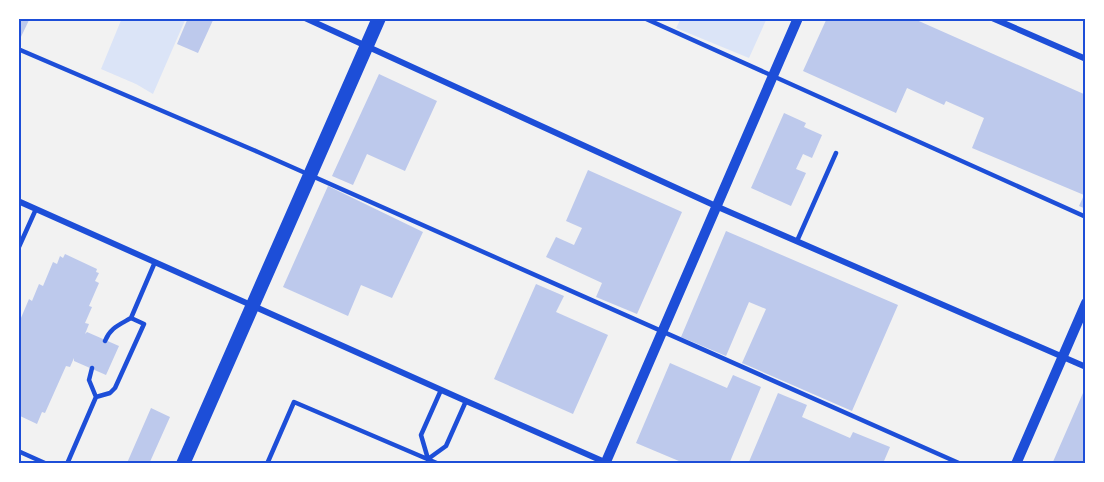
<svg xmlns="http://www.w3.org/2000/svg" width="1104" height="482" font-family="Quicksand,sans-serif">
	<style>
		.green { fill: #dbe4f7 }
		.building { fill: #bdc9ec }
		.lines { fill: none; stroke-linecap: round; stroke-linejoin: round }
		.service { stroke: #1d4ed8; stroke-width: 4.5 }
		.minor { stroke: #1d4ed8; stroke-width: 6 }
		.tertiary { stroke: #1d4ed8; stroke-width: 10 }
		.trunk { stroke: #1d4ed8; stroke-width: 14 }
		.neatline { fill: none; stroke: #1d4ed8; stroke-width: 2 }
	</style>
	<rect width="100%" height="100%" fill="#f2f2f2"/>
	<path class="green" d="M 122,18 L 186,18 L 153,94 L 136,84 L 101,69 Z
		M 681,18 L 767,18 L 749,58 L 676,28 Z"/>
	<path class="building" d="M 18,18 L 30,18 L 20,39 L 18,38 Z
		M 188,18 L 214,18 L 198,53 L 177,44 Z
		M 827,18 L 912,18 L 1086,95 L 1086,209 L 1079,206 L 1084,195 L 972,148 L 984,118 L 946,101 L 944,105 L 907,88 L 896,113 L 803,71 Z
		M 379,74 L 437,101 L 405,171 L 367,154 L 353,185 L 332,176 Z
		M 784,113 L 806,123 L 804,127 L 822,135 L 812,158 L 803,154 L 796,169 L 806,173 L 791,206 L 751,188 Z
		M 588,170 L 682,212 L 637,314 L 596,297 L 602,283 L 546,257 L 556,237 L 574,245 L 582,228 L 566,221 Z
		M 328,186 L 423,232 L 392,298 L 361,285 L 348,316 L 283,287 Z
		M 726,231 L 898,305 L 852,411 L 742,363 L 766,309 L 749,302 L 726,356 L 681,337 Z
		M 65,254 L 97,269 L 96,272 L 99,273 L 95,281 L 99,283 L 89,306 L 92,307 L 85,323 L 89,324 L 85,334 L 87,332 L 119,346 L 106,375 L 74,361 L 74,358 L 70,367 L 66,366 L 45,413 L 42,412 L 37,424 L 18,415 L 18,325 L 29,299 L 32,301 L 39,284 L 43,286 L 53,262 L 57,264 L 60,256 L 63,258 Z
		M 536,284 L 564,296 L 556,312 L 608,335 L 573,414 L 494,379 Z
		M 670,363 L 727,388 L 733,375 L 761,387 L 729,464 L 686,464 L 636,443 Z
		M 778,393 L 807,405 L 802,417 L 850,438 L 853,432 L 890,447 L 884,461 L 890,464 L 748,464 Z
		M 1083,393 L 1086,395 L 1086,464 L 1052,464 Z
		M 151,408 L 170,417 L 149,464 L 129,464 L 127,463 Z"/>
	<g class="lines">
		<path class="service" d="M 644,18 L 1086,217
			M 18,49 L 258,152 L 961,464
			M 797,241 L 836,153
			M 18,249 L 36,209
			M 105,341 C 110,328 119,325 131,318
			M 92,368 L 89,380 L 96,397
			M 18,451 L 47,464
			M 428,459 L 421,435 L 441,390
			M 428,459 L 446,446 L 466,401
			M 67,464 L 96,397 L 110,393 L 115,388 L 144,324 L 131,318 L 155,262
			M 267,464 L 294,402 L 439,464"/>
		<path class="minor" d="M 305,18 L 718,207 L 1086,367
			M 992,18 L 1086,59
			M 18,201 L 466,401 L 607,463"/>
		<path class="tertiary" d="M 605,464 L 798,18
			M 1016,464 L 1086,303"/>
		<path class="trunk" d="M 183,464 L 379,18"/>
	</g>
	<rect width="1104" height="482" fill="none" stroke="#ffffff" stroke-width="39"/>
	<rect x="20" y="20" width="1064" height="442" class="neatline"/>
</svg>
